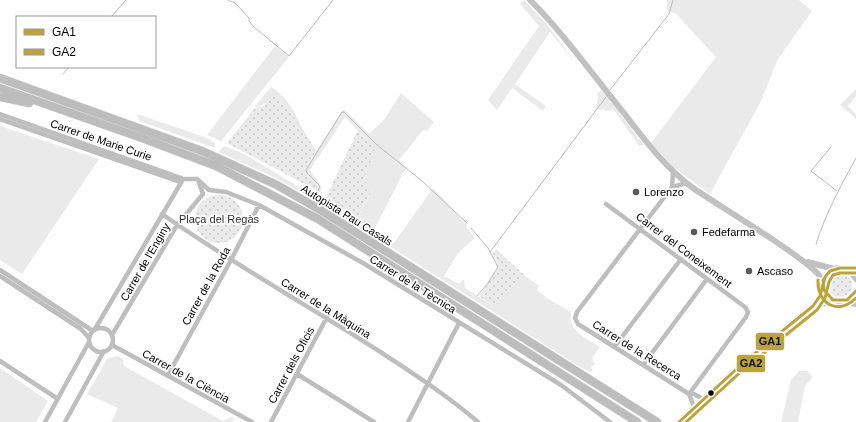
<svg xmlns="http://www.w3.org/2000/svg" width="856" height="422" font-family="Arial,sans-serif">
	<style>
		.grass { fill: #eaeaea }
		.garden { fill: url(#garden-dots) }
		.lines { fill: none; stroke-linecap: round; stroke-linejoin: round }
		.stream { stroke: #bcbcbc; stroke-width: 1 }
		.highway-casing { stroke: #dbdbdb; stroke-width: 9 }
		.street { stroke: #bebebe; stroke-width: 4.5 }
		.secondary { stroke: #c1c1c1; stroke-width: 6 }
		.highway { stroke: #bdbdbd; stroke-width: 8 }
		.bus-1-casing { stroke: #fff; stroke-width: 6 }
		.bus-2-casing { stroke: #fff; stroke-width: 6 }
		.bus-1 { stroke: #bba43b; stroke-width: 3 }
		.bus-2 { stroke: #bba43b; stroke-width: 3 }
		.poi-dot { fill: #595959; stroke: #fff; stroke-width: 1.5 }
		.bus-dot { fill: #000; stroke: #fff; stroke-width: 1.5 }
		.labels { text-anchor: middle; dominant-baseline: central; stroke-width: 3.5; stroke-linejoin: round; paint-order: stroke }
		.street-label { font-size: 11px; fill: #000; stroke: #fff }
		.poi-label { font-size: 11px; fill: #000; stroke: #fff; text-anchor: start }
		.park-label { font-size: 11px; fill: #2f2f2f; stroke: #fff }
		.line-badge { stroke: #fff; stroke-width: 1.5 }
		.pale-badge-label { font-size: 11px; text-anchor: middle; font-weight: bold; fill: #111 }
	</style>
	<defs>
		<pattern id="garden-dots" width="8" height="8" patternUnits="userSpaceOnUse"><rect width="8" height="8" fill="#eaeaea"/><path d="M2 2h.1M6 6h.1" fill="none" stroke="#c7c7c7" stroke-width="1.8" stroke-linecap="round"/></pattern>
	</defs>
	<rect width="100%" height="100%" fill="#fff"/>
	<path class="grass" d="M 524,0 L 550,28 L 575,62 L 550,32 L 515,84 L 546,106 L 543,111 L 512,88 L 497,110 L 488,100 L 539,26 L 520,4 Z
		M 667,0 L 799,0 L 812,11 L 778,59 L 760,103 L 710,194 L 672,166 L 651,143 L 716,57 L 676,14 L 667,10 Z
		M 275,46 L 289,57 L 221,141 L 207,135 Z
		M 271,87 C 286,96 294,110 301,126 L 278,98 L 257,107 L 255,106 Z
		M 856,89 L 856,96 L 848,106 L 856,114 L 856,119 L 840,105 Z
		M 602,91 L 644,145 L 639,146 L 613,109 L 609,111 L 595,109 L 598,98 L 597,93 Z
		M 401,93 L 434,122 L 427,131 L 423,130 L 399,160 L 407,168 L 403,173 L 374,230 L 394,243 L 433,188 L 467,225 L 466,227 L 475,238 L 458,253 L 444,276 L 459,284 L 464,279 L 465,288 L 492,305 L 524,275 L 539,286 L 537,290 L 548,299 L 571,312 C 568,332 585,337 600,347 L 592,358 L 595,364 L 591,367 L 593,371 L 590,372 L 580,367 L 364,230 L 276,178 L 219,152 L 224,146 L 244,154 L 356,221 L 372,190 L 364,180 L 374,148 L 345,117 L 310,170 L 322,188 L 320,193 L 314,189 L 316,185 L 304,170 L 343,110 L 345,110 L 367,132 L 370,133 L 384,120 Z
		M 137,114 L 205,137 L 215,143 L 215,148 L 139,121 Z
		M 0,126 L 99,159 L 22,274 L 0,260 Z
		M 117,356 L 123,358 L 124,366 L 223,421 L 232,417 L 234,419 L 232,422 L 111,422 L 118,408 L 87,394 L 107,359 Z
		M 0,368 L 48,401 L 36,422 L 0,422 Z
		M 799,371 L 807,371 L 813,377 L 805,386 L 798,422 L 781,422 L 791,380 Z"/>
	<path class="garden" d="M 274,96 L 278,98 L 301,126 L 316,151 L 304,170 L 317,186 L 314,189 L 227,143 L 255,108 L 263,106 Z
		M 358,130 L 361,135 L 375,148 L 364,180 L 372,190 L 357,218 L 326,197 Z
		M195 219a24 24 0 1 1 48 0a24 24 0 1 1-48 0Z
		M 496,249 L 524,275 L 492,305 L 479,296 L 499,267 L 493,254 Z
		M828 285a12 12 0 1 1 24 0a12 12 0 1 1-24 0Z"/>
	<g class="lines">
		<path class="stream" d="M 228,0 L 235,3 L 249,18 L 249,21 L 254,27 L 289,56 L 333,0
			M 111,17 L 126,0
			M 63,74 L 69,67
			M 610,90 L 669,14 L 673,0
			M 831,147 L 811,171 L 837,191
			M 318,191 L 320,186 L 307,173 L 306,170 L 342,112 L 344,112 L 376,144 L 422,181 L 467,223
			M 471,228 L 488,248 L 498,267 L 488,283 L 477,296
			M 816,244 C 826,213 840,187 856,158
			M 490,252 L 606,97"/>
		<g class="highway-casing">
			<path id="highway" d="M 0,78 L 202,151 L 277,185 L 322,211 L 657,422
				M 0,88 L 142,138 L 216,166 L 318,219 L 637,422
				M 0,97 L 29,103"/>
		</g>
		<path class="street" d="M 0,114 L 184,179 L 197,179
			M 0,119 L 180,182
			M 673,172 L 672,187 L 577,312 L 575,318 L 578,324 L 689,394 L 694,394 L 703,399
			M 197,179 L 209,190 L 226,192 L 259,205 L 363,263 L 561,385 L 610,422
			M 672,187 L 687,183
			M 606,204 L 745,307 L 748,312 L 746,317 L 689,394
			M 162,214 C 233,264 309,306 382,353 C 415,375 448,396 478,422
			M 0,270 L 93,331
			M 0,276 L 81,329 L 89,338
			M89 340a12 12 0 1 1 24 0a12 12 0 1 1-24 0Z
			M 95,329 L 182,181
			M 112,335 L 177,225 L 203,194 L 199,183
			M 112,345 L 252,422
			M 615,346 L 681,259
			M 0,361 L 58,399
			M 643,365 L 707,279
			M 297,374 L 374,422
			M 168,375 L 231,260 L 259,205
			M 689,394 L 694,407
			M 45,422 L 89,342
			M 65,422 L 104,351
			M 271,422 L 327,317
			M 408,422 L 459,323"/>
		<path class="secondary" d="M 530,0 C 566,36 595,78 627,117 C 647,143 666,168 693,188 C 714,203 818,264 823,281
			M 808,262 L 834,269
			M 856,279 L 849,270 L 837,268 L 826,275 C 816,291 832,308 849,300 L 856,291
			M 844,302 L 856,304
			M 813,306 L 833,301
			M 679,422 L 742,364 L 813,306 L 820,296 L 823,287"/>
		<use href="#highway" class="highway"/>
		<g class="bus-1-casing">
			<path id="bus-1" d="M 823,280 L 824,290 L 833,300 L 847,300 L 856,291
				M 679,422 L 742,364 L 813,306 L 820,296 L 825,277 L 830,271 L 840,268 L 856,268"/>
		</g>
		<g class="bus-2-casing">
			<path id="bus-2" d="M 818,280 C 817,304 838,316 856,298
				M 686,422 L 745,368 L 817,310 L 825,298 L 829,282 L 833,275 L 840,273 L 856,273"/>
		</g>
		<use href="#bus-1" class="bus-1"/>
		<use href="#bus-2" class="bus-2"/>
	</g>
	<g class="poi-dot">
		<circle cx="636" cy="192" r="4"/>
		<circle cx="694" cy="232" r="4"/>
		<circle cx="749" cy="271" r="4"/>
	</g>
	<circle class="bus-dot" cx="711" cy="393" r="3.5"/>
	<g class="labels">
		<g class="street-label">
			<text transform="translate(101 140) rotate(19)">Carrer de Marie Curie</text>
			<text transform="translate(347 215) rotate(32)">Autopista Pau Casals</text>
			<text transform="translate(684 250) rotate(37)">Carrer del Coneixement</text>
			<text transform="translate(145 262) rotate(-60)">Carrer de l'Enginy</text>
			<text transform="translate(413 284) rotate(32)">Carrer de la Tècnica</text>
			<text transform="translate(206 286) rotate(-61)">Carrer de la Roda</text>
			<text transform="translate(326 308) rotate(32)">Carrer de la Màquina</text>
			<text transform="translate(637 350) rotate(32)">Carrer de la Recerca</text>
			<text transform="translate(291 365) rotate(-62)">Carrer dels Oficis</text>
			<text transform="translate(186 376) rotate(29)">Carrer de la Ciència</text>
		</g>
		<g class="poi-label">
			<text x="644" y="192">Lorenzo</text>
			<text x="702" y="232">Fedefarma</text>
			<text x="757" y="271">Ascaso</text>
		</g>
		<g class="park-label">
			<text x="219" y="219">Plaça del Regàs</text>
		</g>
	</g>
	<g class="line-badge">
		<rect x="755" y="332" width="30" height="19" rx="4" fill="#bba43b"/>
		<rect x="736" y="354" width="30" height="19" rx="4" fill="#bba43b"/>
	</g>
	<g class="pale-badge-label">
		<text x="770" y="345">GA1</text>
		<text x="751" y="367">GA2</text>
	</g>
	<rect x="16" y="16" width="140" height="52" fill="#ffffff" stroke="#999999"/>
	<rect x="24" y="29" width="20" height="6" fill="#bba43b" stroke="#999999"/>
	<text x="52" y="36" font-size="12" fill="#000000">GA1</text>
	<rect x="24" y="49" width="20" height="6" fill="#bba43b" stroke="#999999"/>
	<text x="52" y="56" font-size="12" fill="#000000">GA2</text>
</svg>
